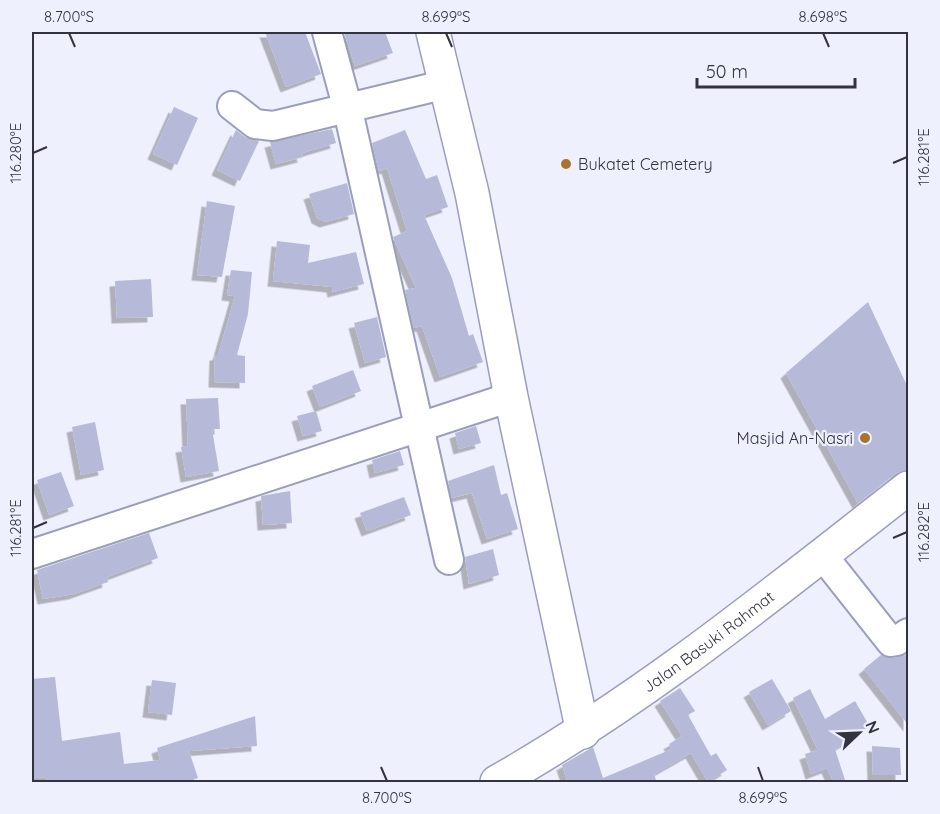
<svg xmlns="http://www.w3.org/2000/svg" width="940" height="814" font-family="Quicksand,sans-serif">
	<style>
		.building { fill: #b6b9d8; filter: url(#shadow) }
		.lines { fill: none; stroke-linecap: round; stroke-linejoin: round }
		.minor-casing { stroke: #9a9ebb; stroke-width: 32 }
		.major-casing { stroke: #9a9ebb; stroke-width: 36 }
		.minor { stroke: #fff; stroke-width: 28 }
		.major { stroke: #fff; stroke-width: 33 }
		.ticks { fill: none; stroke: #32333f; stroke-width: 2 }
		.poi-dot { fill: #a8732d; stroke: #eef0fd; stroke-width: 2 }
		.labels { text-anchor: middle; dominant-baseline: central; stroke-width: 4.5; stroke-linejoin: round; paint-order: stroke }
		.poi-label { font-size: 16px; fill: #32333f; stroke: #eef0fd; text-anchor: start }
		.street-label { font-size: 16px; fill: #32333f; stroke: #eef0fd }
		.neatline { fill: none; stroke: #32333f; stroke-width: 2 }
		.ticks-label { font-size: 15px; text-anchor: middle; fill: #32333f }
	</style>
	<defs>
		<filter id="shadow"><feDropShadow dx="-5.5" dy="5.5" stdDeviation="0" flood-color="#0004"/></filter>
	</defs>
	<rect width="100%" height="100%" fill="#eef0fd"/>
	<path class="building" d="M 265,32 L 305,32 L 321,74 L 286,87 Z
		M 344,32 L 385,32 L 393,53 L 355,66 Z
		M 174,107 L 198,118 L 177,165 L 153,154 Z
		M 332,129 L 336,143 L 302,153 L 303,157 L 276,164 L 270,142 Z
		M 236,130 L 245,137 L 259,141 L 240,181 L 217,170 Z
		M 405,130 L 426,179 L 437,175 L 448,207 L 424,215 L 452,278 L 469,336 L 473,334 L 483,362 L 440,377 L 422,326 L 414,328 L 405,290 L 416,288 L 393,237 L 407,231 L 387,168 L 379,171 L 372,143 Z
		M 347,183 L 354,214 L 325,222 L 317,218 L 309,194 Z
		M 207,201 L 235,206 L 222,277 L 197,275 Z
		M 277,241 L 310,245 L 308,263 L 356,252 L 364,284 L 333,292 L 332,287 L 273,281 Z
		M 231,270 L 252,272 L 248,314 L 237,355 L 245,356 L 245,383 L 214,382 L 215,355 L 218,355 L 235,296 L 227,295 Z
		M 151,279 L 153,317 L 117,318 L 115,281 Z
		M 868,302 L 909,390 L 909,470 L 896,473 L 858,503 L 786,373 Z
		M 377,317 L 386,357 L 365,363 L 354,323 Z
		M 353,370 L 361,391 L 320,407 L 312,386 Z
		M 218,398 L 220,429 L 212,429 L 219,471 L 186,477 L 181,447 L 188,446 L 186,399 Z
		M 316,411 L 322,431 L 303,436 L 297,416 Z
		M 95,422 L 104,470 L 81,475 L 72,427 Z
		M 476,426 L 481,443 L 459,449 L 455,433 Z
		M 400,451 L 404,465 L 375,473 L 372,460 Z
		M 494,465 L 501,495 L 507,493 L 518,529 L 487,539 L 472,493 L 452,498 L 448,481 Z
		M 61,472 L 74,506 L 49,515 L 37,480 Z
		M 290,491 L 292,523 L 263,525 L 261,496 Z
		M 404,497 L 411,515 L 367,531 L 360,513 Z
		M 149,533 L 158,558 L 107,577 L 108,582 L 74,594 L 43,599 L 37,570 Z
		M 493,549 L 499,575 L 469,584 L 465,557 Z
		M 881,655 L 893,658 L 906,655 L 909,657 L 909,726 L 864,669 Z
		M 55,677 L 62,741 L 120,732 L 124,764 L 160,760 L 157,748 L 255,716 L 257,746 L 189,751 L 198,778 L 185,783 L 47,783 L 46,777 L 32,778 L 32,679 Z
		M 772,679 L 791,711 L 768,725 L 749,692 Z
		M 152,680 L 176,683 L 172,715 L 148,712 Z
		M 680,688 L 695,711 L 688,715 L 711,756 L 716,753 L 727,770 L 708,782 L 691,753 L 654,774 L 657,783 L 568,783 L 562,765 L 593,747 L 603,778 L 672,749 L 669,744 L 682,736 L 660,701 Z
		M 810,689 L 825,719 L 855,701 L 870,727 L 835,749 L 846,783 L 834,783 L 827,768 L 811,774 L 805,754 L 818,750 L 793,698 Z
		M 872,746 L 900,748 L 901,775 L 873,775 Z"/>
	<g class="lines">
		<g class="minor-casing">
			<path id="minor" d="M 327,32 L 347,106 L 449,560
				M 232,106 L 255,124 L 273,126 L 447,84
				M 32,554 L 511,397
				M 823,556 L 891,642 L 897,641 L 908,633"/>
		</g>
		<g class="major-casing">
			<g id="major">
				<path d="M 433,32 L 472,193 L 511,397 L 583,732"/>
				<path id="s1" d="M 497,782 C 647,697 773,593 908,488"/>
			</g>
		</g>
		<use href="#minor" class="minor"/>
		<use href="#major" class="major"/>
	</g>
	<path class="ticks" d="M 69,33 L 75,47M 446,33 L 452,47M 823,33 L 829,47M 33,153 L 47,147M 893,163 L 907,157M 33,528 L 47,522M 893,538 L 907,532M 381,767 L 387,781M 758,767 L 763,781"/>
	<g class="poi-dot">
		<circle cx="566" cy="164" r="6"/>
		<circle cx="865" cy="438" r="6"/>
	</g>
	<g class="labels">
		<g class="poi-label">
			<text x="578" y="164">Bukatet Cemetery</text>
			<text x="853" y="438" text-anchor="end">Masjid An-Nasri</text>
		</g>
		<g class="street-label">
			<text stroke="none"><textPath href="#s1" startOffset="254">Jalan Basuki Rahmat</textPath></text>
		</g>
	</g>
	<rect width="940" height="814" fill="none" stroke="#eef0fd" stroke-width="66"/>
	<g transform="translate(859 733) rotate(67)" stroke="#eef0fd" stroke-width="4.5" paint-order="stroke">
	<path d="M0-4.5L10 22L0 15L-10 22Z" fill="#32333f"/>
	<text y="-9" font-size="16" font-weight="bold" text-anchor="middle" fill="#32333f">N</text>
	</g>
	<path d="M697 78v9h158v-9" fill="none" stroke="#32333f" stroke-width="3"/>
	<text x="706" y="78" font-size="18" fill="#32333f" stroke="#eef0fd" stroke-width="4.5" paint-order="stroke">50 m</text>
	<rect x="33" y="33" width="874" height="748" class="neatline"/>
	<g class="ticks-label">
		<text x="69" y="22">8.700°S</text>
		<text x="446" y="22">8.699°S</text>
		<text x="823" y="22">8.698°S</text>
		<text transform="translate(16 153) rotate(-90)" y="5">116.280°E</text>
		<text transform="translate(924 157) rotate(-90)" y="5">116.281°E</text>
		<text transform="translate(16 528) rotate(-90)" y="5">116.281°E</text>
		<text transform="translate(924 532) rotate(-90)" y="5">116.282°E</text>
		<text x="387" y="803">8.700°S</text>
		<text x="763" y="803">8.699°S</text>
	</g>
</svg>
